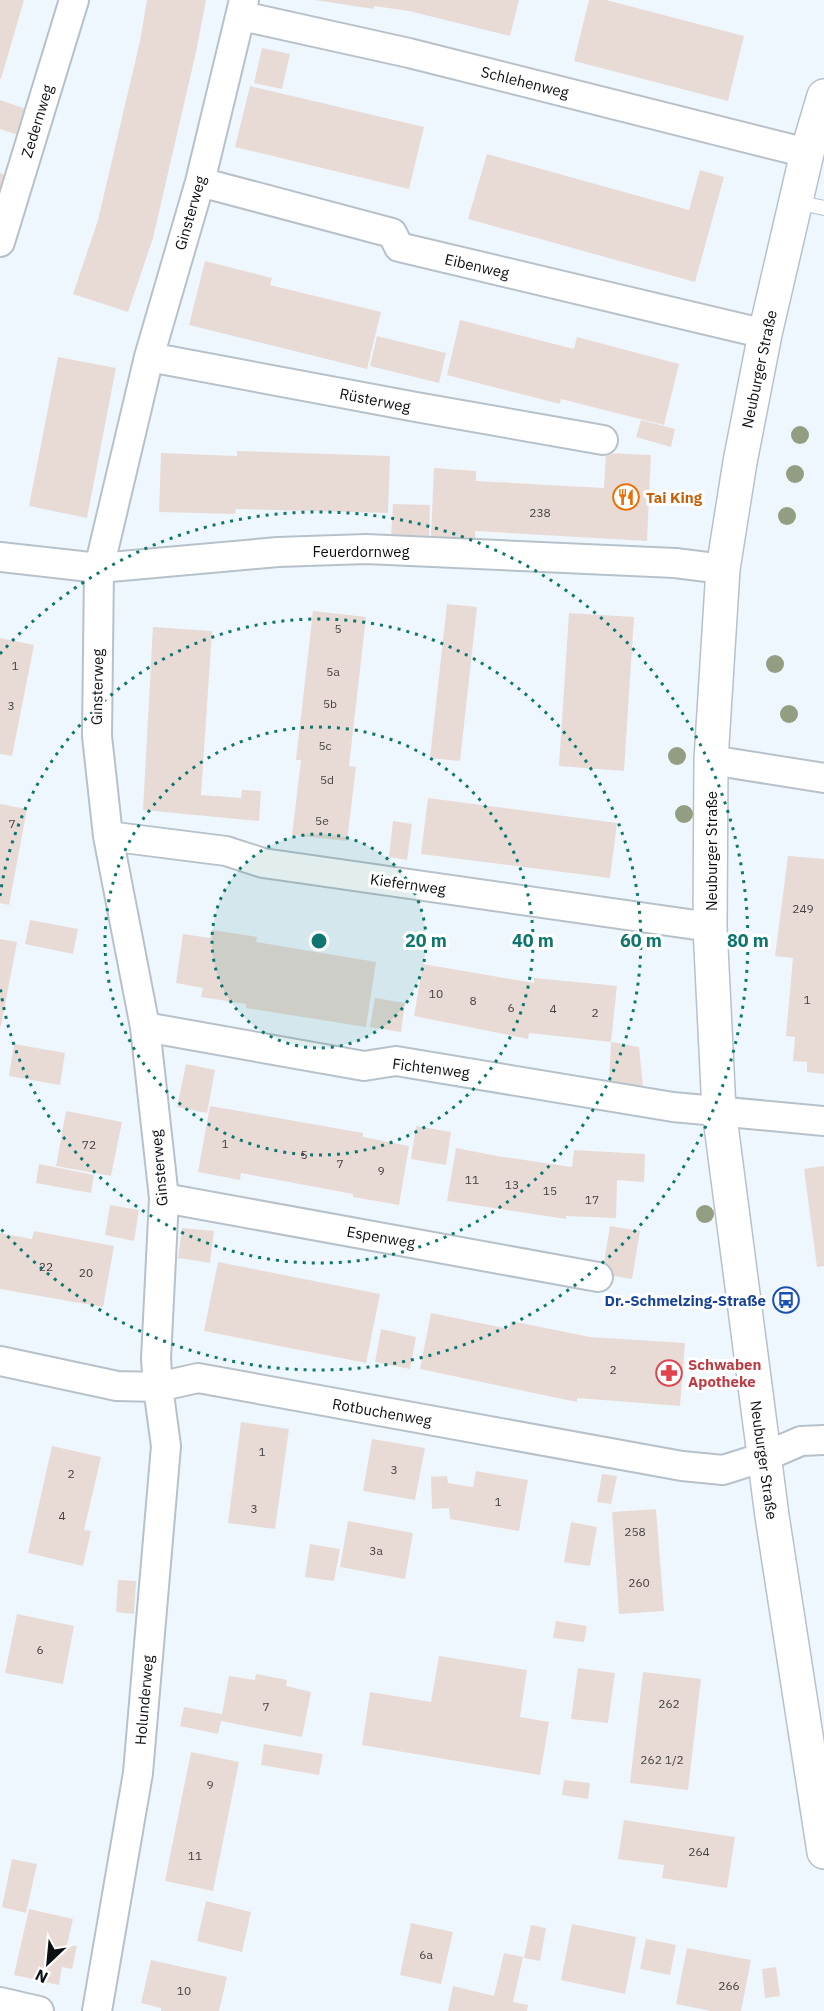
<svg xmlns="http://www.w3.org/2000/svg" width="824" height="2011" font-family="'IBM Plex Sans',sans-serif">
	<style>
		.building { fill: #e8dbd5 }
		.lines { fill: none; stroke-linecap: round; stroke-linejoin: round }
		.lane-casing { stroke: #b7c1ca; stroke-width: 16 }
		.street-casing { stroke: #b7c1ca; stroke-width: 32 }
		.secondary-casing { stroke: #b7c1ca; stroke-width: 36 }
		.lane { stroke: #fff; stroke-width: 14 }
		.street { stroke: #fff; stroke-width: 28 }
		.secondary { stroke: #fff; stroke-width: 33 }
		.tree { fill: #939d81 }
		.ring { fill: none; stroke: #0f766e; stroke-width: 3; stroke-dasharray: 3 6 }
		.labels { text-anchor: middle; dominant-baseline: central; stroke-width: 6; stroke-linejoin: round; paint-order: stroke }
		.number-label { font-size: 12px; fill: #434243 }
		.street-label { font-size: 15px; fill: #0c0f12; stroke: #fff }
		.food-label { font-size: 15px; font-weight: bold; fill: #c56008; stroke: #fff; text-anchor: start }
		.transit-label { font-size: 15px; font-weight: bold; fill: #164399; stroke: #fff; text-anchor: end }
		.health-label { font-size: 15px; font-weight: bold; fill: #be3a42; stroke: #fff; text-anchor: start }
		.centre { fill: #0f766e; stroke: #fff; stroke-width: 3 }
		.ring-label { font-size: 18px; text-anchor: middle; font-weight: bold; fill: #0f766e; stroke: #fff; stroke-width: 6; stroke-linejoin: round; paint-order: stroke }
	</style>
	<rect width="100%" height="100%" fill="#eff7fe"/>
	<path class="building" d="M 0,0 L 24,0 L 1,79 L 0,79 Z
		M 147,0 L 206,0 L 196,52 L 153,238 L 128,312 L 73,294 L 98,220 L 140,41 Z
		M 315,0 L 519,0 L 510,36 L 409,11 L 374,6 L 374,9 Z
		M 589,0 L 606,0 L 744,36 L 728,101 L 574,61 Z
		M 262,48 L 290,54 L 282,89 L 254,83 Z
		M 250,86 L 424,127 L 409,189 L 235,147 Z
		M 0,100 L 26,109 L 18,135 L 0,129 Z
		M 487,154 L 689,210 L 700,170 L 724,177 L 695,282 L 468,219 Z
		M 0,173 L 5,175 L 1,189 L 0,189 Z
		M 205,261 L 272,278 L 270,285 L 381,312 L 367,369 L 189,325 Z
		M 460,320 L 574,349 L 577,337 L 679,364 L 664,425 L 561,399 L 560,404 L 447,375 Z
		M 377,336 L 446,353 L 439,383 L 370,366 Z
		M 58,357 L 116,368 L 87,518 L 29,506 Z
		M 641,420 L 675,429 L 671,447 L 636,437 Z
		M 237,451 L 390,456 L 388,513 L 236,509 L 235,514 L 159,512 L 161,453 L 237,456 Z
		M 606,453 L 651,455 L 647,541 L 475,531 L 475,539 L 431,536 L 434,468 L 476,471 L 476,481 L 604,488 Z
		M 393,504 L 430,505 L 429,536 L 391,535 Z
		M 447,604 L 477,607 L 460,761 L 430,758 Z
		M 313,611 L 366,617 L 349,766 L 356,767 L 347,841 L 292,835 L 301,760 L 296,760 Z
		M 569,613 L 634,617 L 624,771 L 559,766 Z
		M 153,627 L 212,631 L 201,795 L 241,798 L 242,790 L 261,791 L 259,821 L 143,810 Z
		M 0,638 L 34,645 L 12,756 L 0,754 Z
		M 428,798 L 617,823 L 610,878 L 421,854 Z
		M 0,804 L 27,809 L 9,905 L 0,903 Z
		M 393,821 L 412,824 L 407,860 L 389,857 Z
		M 788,856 L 824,859 L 824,1074 L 807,1072 L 807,1062 L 793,1061 L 795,1037 L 786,1036 L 793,958 L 775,956 Z
		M 30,920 L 78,929 L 73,954 L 25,944 Z
		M 212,930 L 257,937 L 256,942 L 376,962 L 366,1027 L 246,1008 L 246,1004 L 201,997 L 203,988 L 176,983 L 183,934 L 210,938 Z
		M 0,939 L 17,942 L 1,1026 L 0,1026 Z
		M 423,964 L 534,983 L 534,978 L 617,986 L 611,1042 L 529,1033 L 528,1039 L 414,1016 Z
		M 375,998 L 405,1003 L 401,1032 L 370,1027 Z
		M 611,1042 L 639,1047 L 643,1086 L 609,1081 Z
		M 14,1044 L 65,1053 L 60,1085 L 9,1076 Z
		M 186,1064 L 215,1070 L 207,1113 L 177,1107 Z
		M 210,1106 L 363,1133 L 363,1137 L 409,1146 L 399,1205 L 353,1197 L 353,1194 L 241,1173 L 240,1180 L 198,1172 Z
		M 66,1111 L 122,1122 L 111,1176 L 56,1166 Z
		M 416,1126 L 451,1132 L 446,1165 L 411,1159 Z
		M 456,1148 L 497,1156 L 572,1167 L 574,1150 L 645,1154 L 644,1182 L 617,1180 L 616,1218 L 566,1216 L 566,1219 L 447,1201 Z
		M 39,1164 L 94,1175 L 91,1193 L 36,1183 Z
		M 824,1166 L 824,1266 L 817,1267 L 804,1169 Z
		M 110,1205 L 139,1210 L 134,1241 L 105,1235 Z
		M 610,1226 L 640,1231 L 632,1279 L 602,1274 Z
		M 182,1228 L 214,1231 L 210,1263 L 178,1258 Z
		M 34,1231 L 114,1246 L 103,1307 L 0,1289 L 0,1233 L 32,1239 Z
		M 218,1262 L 380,1294 L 366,1363 L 204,1331 Z
		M 789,1287 L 793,1313 L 786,1314 L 781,1288 Z
		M 431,1313 L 509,1329 L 511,1321 L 590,1337 L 685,1343 L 680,1406 L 577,1398 L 577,1402 L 420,1369 Z
		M 381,1329 L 416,1337 L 410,1369 L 375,1362 Z
		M 241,1422 L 289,1429 L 275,1529 L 228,1523 Z
		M 372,1439 L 425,1448 L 415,1500 L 363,1491 Z
		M 52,1446 L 101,1457 L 84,1530 L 91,1531 L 83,1566 L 28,1553 Z
		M 476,1471 L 528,1480 L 519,1531 L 450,1519 L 449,1508 L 432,1509 L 431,1477 L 447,1476 L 448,1483 L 473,1487 Z
		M 602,1474 L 617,1476 L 611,1504 L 597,1502 Z
		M 656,1509 L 664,1611 L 619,1614 L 612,1512 Z
		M 348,1521 L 413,1533 L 405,1579 L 340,1567 Z
		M 571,1522 L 597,1527 L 590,1566 L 564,1562 Z
		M 310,1544 L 340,1549 L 334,1581 L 305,1577 Z
		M 118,1580 L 136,1581 L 134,1614 L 116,1612 Z
		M 17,1614 L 74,1626 L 63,1684 L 5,1673 Z
		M 556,1621 L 587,1626 L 584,1642 L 553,1638 Z
		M 439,1656 L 527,1670 L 520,1717 L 549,1722 L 540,1775 L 362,1745 L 370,1692 L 431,1702 Z
		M 578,1668 L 615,1673 L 608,1723 L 571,1719 Z
		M 643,1672 L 701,1679 L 688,1790 L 630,1783 Z
		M 256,1674 L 287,1680 L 286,1686 L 311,1692 L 302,1737 L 221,1721 L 218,1734 L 180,1726 L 184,1707 L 222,1714 L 229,1676 L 255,1680 Z
		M 264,1744 L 323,1754 L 319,1775 L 261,1765 Z
		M 191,1752 L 239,1762 L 213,1891 L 165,1881 Z
		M 564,1780 L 590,1783 L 588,1799 L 562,1795 Z
		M 624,1820 L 735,1837 L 727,1888 L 662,1878 L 664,1865 L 618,1859 Z
		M 12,1859 L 37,1864 L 26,1913 L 2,1907 Z
		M 206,1901 L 251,1912 L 242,1952 L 197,1941 Z
		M 29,1909 L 73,1919 L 67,1945 L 77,1946 L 72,1969 L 62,1967 L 59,1985 L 14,1975 Z
		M 411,1923 L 453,1932 L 441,1984 L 400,1975 Z
		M 572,1924 L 636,1937 L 625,1994 L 561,1980 Z
		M 531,1925 L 546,1928 L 540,1961 L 524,1958 Z
		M 646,1939 L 676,1945 L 670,1975 L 640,1969 Z
		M 687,1948 L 751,1960 L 741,2011 L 711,2011 L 676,2004 Z
		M 504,1953 L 523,1957 L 513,2002 L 528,2005 L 527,2011 L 448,2011 L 453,1986 L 494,1996 Z
		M 151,1960 L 227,1977 L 219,2011 L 161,2011 L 161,2008 L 141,2003 Z
		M 776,1967 L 780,1996 L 765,1998 L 762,1969 Z"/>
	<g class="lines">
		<g class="lane-casing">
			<path id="lane" d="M 796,202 L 824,208"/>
		</g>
		<g class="street-casing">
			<path id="street" d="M 242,16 L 409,53 L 807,153
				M 200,182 L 392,233 L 399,247 L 765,334
				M 0,242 L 74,0
				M 149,357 L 416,407 L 603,440
				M 0,557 L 99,568 L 278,552 L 366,549 L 675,563 L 723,569
				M 711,760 L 824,778
				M 108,836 L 226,851 L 263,863 L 710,927
				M 145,1027 L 364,1066 L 396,1061 L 673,1107 L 824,1121
				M 164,1198 L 598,1277
				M 0,1361 L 117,1386 L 158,1387 L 198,1378 L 682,1466 L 723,1470 L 764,1457 L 801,1441 L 824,1440
				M 0,2002 L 39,2011
				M 97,2011 L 138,1773 L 166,1446 L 158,1387 L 156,1359 L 164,1198 L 145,1027 L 108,836 L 97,736 L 99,568 L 149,357 L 200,182 L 244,0"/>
		</g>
		<g class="secondary-casing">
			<path id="secondary" d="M 824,96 L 807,153 L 765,334 L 740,462 L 723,569 L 711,760 L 710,927 L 719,1110 L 772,1516 L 824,1852"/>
		</g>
		<use href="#lane" class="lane"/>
		<use href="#street" class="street"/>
		<use href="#secondary" class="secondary"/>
	</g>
	<g class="tree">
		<circle cx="800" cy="435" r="9"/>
		<circle cx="795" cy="474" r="9"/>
		<circle cx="787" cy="516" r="9"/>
		<circle cx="775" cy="664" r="9"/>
		<circle cx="789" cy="714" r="9"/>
		<circle cx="677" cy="756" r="9"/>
		<circle cx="684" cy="814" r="9"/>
		<circle cx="705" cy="1214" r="9"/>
	</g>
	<circle cx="319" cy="941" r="107" fill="#0f766e" fill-opacity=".12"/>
	<g class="ring">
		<circle cx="319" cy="941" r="107"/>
		<circle cx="319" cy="941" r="214"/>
		<path d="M0 896A322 322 0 1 1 0 986"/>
		<path d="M0 654A429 429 0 1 1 0 1228"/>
	</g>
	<defs>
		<g id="restaurant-ring" transform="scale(1.35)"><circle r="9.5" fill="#fff" stroke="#e8710a" stroke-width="1.5"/><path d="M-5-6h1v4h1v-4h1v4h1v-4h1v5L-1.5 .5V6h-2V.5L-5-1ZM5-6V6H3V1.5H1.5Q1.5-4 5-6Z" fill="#e8710a"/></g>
		<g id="bus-ring" transform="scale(1.35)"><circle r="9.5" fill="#fff" stroke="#1a4fb4" stroke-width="1.5"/><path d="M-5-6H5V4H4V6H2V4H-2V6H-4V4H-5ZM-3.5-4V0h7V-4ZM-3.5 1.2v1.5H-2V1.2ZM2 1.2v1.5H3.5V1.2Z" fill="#1a4fb4"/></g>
		<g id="pharmacy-ring" transform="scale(1.35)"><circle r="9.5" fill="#fff" stroke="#e0444e" stroke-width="1.5"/><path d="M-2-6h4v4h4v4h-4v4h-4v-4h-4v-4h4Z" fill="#e0444e"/></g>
	</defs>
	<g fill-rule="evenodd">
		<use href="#restaurant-ring" x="626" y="497"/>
		<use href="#bus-ring" x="786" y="1300"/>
		<use href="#pharmacy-ring" x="669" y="1373"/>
	</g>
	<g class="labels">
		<g class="number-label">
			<text x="540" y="512">238</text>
			<text x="338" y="628">5</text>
			<text x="15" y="665">1</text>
			<text x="333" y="671">5a</text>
			<text x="330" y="703">5b</text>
			<text x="11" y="705">3</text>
			<text x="325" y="745">5c</text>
			<text x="327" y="779">5d</text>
			<text x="322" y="820">5e</text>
			<text x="12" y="823">7</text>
			<text x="803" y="908">249</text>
			<text x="436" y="993">10</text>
			<text x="807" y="999">1</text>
			<text x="473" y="1000">8</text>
			<text x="511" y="1007">6</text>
			<text x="553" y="1008">4</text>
			<text x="595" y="1012">2</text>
			<text x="225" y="1143">1</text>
			<text x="89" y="1144">72</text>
			<text x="304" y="1154">5</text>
			<text x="340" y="1163">7</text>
			<text x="381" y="1170">9</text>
			<text x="472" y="1179">11</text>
			<text x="512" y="1184">13</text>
			<text x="550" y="1190">15</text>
			<text x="592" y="1199">17</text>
			<text x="46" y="1266">22</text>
			<text x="86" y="1272">20</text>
			<text x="613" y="1369">2</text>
			<text x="262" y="1451">1</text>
			<text x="394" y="1469">3</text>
			<text x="71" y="1473">2</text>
			<text x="498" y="1501">1</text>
			<text x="254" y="1508">3</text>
			<text x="62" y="1515">4</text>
			<text x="635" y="1531">258</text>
			<text x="376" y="1550">3a</text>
			<text x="639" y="1582">260</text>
			<text x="40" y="1649">6</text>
			<text x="669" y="1703">262</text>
			<text x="266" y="1706">7</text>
			<text x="662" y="1759">262 1/2</text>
			<text x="210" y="1784">9</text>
			<text x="699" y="1851">264</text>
			<text x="195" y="1855">11</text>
			<text x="426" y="1954">6a</text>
			<text x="729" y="1985">266</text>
			<text x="184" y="1990">10</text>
		</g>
		<g class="street-label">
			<text transform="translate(525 82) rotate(14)">Schlehenweg</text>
			<text transform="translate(37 121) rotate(-73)">Zedernweg</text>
			<text transform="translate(190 213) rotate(-74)">Ginsterweg</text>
			<text transform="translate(477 266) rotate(13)">Eibenweg</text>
			<text transform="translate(759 369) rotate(-78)">Neuburger Straße</text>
			<text transform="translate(375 400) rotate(11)">Rüsterweg</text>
			<text x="361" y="551">Feuerdornweg</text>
			<text transform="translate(97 687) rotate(-89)">Ginsterweg</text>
			<text transform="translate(711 851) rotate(-90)">Neuburger Straße</text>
			<text transform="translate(408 884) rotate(8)">Kiefernweg</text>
			<text transform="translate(431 1068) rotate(7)">Fichtenweg</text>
			<text transform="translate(159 1168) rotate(-95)">Ginsterweg</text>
			<text transform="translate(381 1237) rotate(10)">Espenweg</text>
			<text transform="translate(382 1412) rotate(10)">Rotbuchenweg</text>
			<text transform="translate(764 1460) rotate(82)">Neuburger Straße</text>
			<text transform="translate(144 1700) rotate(-85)">Holunderweg</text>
		</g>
		<g class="food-label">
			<text x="646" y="497">Tai King</text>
		</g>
		<g class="transit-label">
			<text x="766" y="1300">Dr.-Schmelzing-Straße</text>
		</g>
		<g class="health-label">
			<text x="688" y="1364">Schwaben<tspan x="688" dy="17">Apotheke</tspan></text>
		</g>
	</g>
	<circle cx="319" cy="941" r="9" class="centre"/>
	<g class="ring-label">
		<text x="426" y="947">20 m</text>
		<text x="533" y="947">40 m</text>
		<text x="641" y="947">60 m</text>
		<text x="748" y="947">80 m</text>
	</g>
	<g transform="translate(48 1963) rotate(206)" stroke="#ffffff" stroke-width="4.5" paint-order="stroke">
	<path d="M0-4.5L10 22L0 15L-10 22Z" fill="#0c0f12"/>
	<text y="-9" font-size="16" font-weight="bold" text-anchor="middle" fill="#0c0f12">N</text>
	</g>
</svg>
